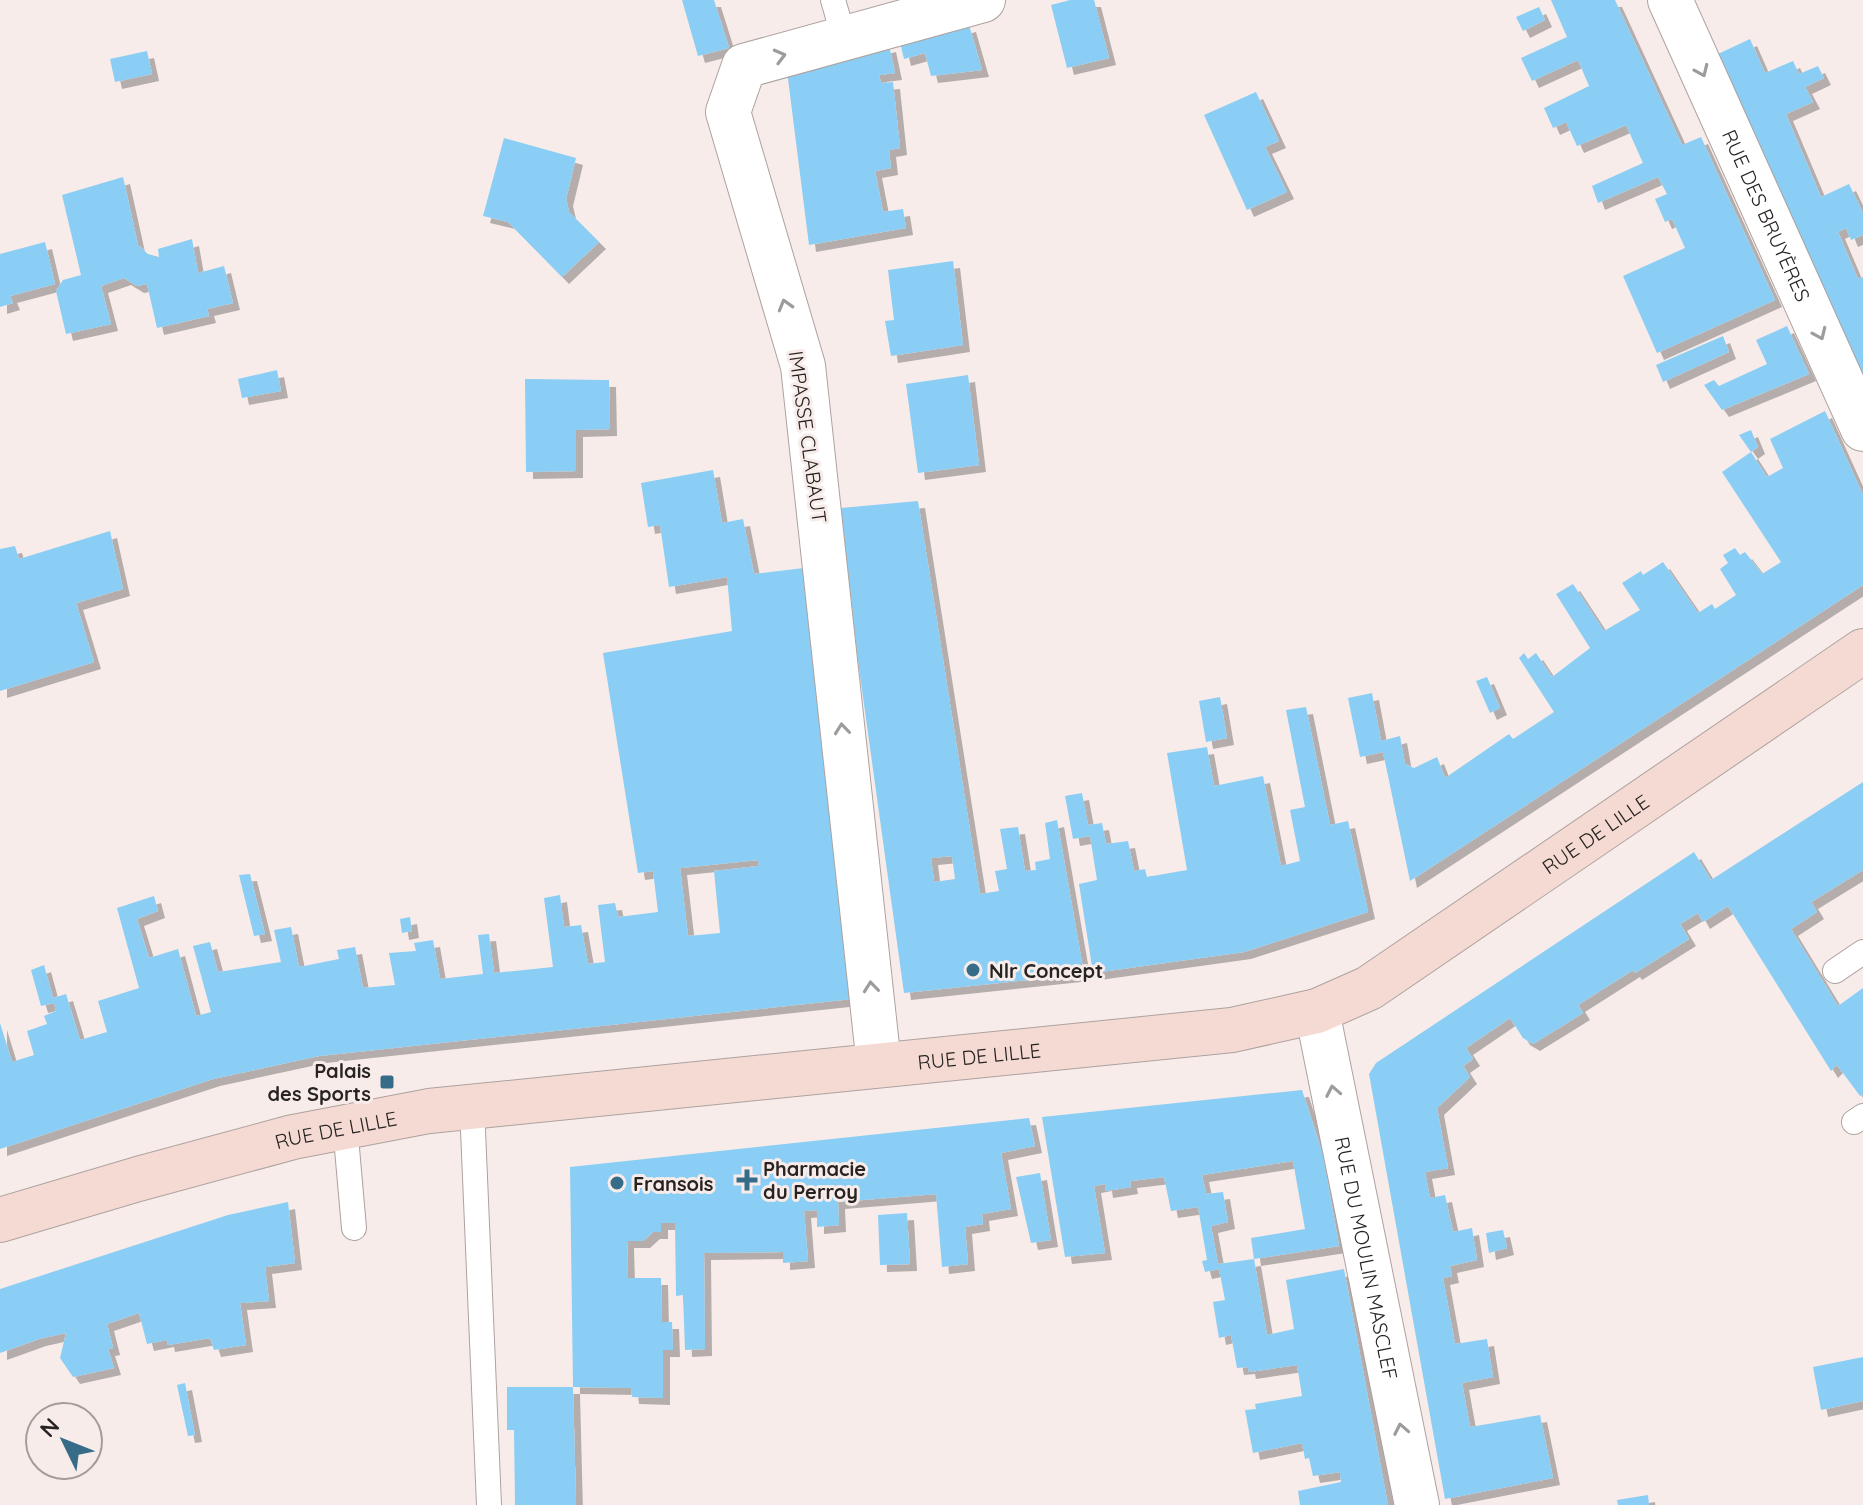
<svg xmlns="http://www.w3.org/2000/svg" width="1863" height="1505" font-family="Quicksand,sans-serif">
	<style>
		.building { fill: #8acef5; fill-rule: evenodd; filter: url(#shadow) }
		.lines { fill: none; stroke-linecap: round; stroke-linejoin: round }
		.lane-casing { stroke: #ada29f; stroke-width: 26 }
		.street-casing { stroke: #ada29f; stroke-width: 46 }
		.secondary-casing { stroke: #ada29f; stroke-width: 46 }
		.lane { stroke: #fff; stroke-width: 24 }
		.street { stroke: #fff; stroke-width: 44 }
		.secondary { stroke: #f4dad3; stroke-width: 44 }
		.oneway { stroke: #9e9c9b }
		.poi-dot { fill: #376c88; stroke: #f7ece9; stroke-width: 3 }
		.labels { text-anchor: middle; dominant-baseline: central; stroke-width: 6; stroke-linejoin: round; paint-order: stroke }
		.street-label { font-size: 20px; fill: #272321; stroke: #f7ece9 }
		.poi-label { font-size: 20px; font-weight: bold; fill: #272321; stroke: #f7ece9; text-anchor: start }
	</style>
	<defs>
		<filter id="shadow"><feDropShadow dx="7" dy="7" stdDeviation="0" flood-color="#0004"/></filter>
	</defs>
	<rect width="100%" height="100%" fill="#f7ece9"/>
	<path class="building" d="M 682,0 L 714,0 L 729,48 L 698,56 Z
		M 1070,0 L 1094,0 L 1109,58 L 1067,68 L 1051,5 Z
		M 1551,0 L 1615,0 L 1682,145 L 1701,137 L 1775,300 L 1657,353 L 1623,276 L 1685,248 L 1672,219 L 1665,222 L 1655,199 L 1667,194 L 1658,177 L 1598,203 L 1592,186 L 1643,163 L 1626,125 L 1577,146 L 1566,122 L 1553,128 L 1544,108 L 1589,86 L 1578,60 L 1532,81 L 1521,58 L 1567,37 Z
		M 1539,7 L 1545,20 L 1523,31 L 1516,17 Z
		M 969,25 L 982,70 L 931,76 L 925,53 L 904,59 L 900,42 Z
		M 1750,39 L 1765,73 L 1793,61 L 1799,74 L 1818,66 L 1824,78 L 1805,87 L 1813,102 L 1786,114 L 1821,197 L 1849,184 L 1863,213 L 1863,235 L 1851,240 L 1846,228 L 1838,232 L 1858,279 L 1863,277 L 1863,375 L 1718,54 Z
		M 889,45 L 895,73 L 879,75 L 881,83 L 893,82 L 900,148 L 889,150 L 891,168 L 875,171 L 883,212 L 903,209 L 906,228 L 809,245 L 787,71 Z
		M 147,51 L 152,74 L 115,82 L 110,59 Z
		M 1256,92 L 1279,141 L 1265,147 L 1287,192 L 1247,210 L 1204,115 Z
		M 504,138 L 576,158 L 566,199 L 569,212 L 599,242 L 562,277 L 508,222 L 483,216 Z
		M 123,177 L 138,245 L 148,254 L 159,257 L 158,249 L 192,239 L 198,273 L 224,266 L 233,303 L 207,309 L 209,316 L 157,328 L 147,284 L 137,286 L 124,278 L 101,286 L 111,324 L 66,334 L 56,291 L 63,280 L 81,275 L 62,195 Z
		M 45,242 L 55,284 L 10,296 L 13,303 L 0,307 L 0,254 Z
		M 953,261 L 963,345 L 891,356 L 885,321 L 894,320 L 888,270 Z
		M 1787,326 L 1809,374 L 1722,410 L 1704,385 L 1714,380 L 1719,386 L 1767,364 L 1756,340 Z
		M 1723,336 L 1729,352 L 1663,382 L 1656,365 Z
		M 277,370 L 281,391 L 242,398 L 238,379 Z
		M 968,375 L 979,465 L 918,473 L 906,384 Z
		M 525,379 L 609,380 L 610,429 L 576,430 L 576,471 L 526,472 Z
		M 1825,411 L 1863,495 L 1863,585 L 1410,881 L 1383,752 L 1360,757 L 1348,698 L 1372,693 L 1381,741 L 1400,736 L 1405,764 L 1414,768 L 1437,757 L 1445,778 L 1509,734 L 1513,739 L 1554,712 L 1519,658 L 1524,653 L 1528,659 L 1536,653 L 1552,677 L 1590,648 L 1556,594 L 1573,584 L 1604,631 L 1640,610 L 1622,583 L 1641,571 L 1643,575 L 1663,562 L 1698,613 L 1712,604 L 1715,609 L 1736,595 L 1720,569 L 1728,563 L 1723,555 L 1735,548 L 1740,555 L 1745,552 L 1762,574 L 1781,562 L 1722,472 L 1751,452 L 1767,477 L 1783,468 L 1770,439 Z
		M 1751,430 L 1758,447 L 1751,452 L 1739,435 Z
		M 713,470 L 722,523 L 743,519 L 754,574 L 812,567 L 861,998 L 319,1056 L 213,1079 L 0,1149 L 0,1023 L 12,1062 L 34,1055 L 27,1031 L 47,1024 L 44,1016 L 56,1011 L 54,1003 L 41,1006 L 31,970 L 44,965 L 53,998 L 66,994 L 80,1040 L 107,1032 L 98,1001 L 139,988 L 117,908 L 154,896 L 158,911 L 137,919 L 149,958 L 178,949 L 196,1016 L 211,1012 L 193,946 L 210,942 L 218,972 L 281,962 L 274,930 L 291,927 L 299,967 L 339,959 L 337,950 L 355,947 L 363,988 L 395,985 L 389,953 L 416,951 L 414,943 L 433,940 L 440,979 L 483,974 L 478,935 L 489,934 L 494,973 L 553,967 L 544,898 L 560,895 L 564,927 L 581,925 L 588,964 L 605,962 L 598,905 L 615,903 L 618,917 L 658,912 L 653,871 L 638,873 L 603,653 L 732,631 L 727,577 L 669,587 L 660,525 L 648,527 L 641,483 ZM 758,860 L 759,866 L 714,871 L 720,933 L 688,936 L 680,868 Z
		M 918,501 L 980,894 L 999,891 L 995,871 L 1007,869 L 1000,829 L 1018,827 L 1025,871 L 1036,870 L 1035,862 L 1050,859 L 1045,823 L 1057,820 L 1084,974 L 904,993 L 858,661 L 841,508 ZM 952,856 L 955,879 L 934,882 L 931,858 Z
		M 110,531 L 123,589 L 76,603 L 94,662 L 0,691 L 0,549 L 15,546 L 19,559 Z
		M 1487,677 L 1500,708 L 1490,713 L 1476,681 Z
		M 1220,697 L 1227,738 L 1206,742 L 1199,701 Z
		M 1306,707 L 1330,825 L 1348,821 L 1368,912 L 1244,952 L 1093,973 L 1079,884 L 1097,880 L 1090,836 L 1073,839 L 1065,796 L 1082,793 L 1088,825 L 1102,823 L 1106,844 L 1128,841 L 1134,871 L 1145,869 L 1147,877 L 1187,870 L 1167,753 L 1207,747 L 1214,786 L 1263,776 L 1281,866 L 1300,861 L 1290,810 L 1305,807 L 1286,710 Z
		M 1863,782 L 1863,870 L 1811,902 L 1817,912 L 1791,929 L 1838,1006 L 1863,988 L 1863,1094 L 1860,1096 L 1837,1065 L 1831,1071 L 1728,906 L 1703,922 L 1698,913 L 1680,924 L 1689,939 L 1635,973 L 1633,970 L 1578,1005 L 1583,1013 L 1533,1044 L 1523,1038 L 1510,1018 L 1466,1048 L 1473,1059 L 1463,1066 L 1470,1077 L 1437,1108 L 1448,1168 L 1425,1172 L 1430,1198 L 1445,1195 L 1453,1232 L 1472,1228 L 1477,1260 L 1450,1266 L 1452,1276 L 1443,1278 L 1455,1344 L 1487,1339 L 1493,1377 L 1462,1383 L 1470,1427 L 1540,1415 L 1553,1478 L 1445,1499 L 1369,1074 L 1376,1063 L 1694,852 L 1711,880 Z
		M 250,874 L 265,934 L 254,936 L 239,875 Z
		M 410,917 L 412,931 L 402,933 L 400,919 Z
		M 1302,1090 L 1323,1155 L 1339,1246 L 1254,1259 L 1251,1238 L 1305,1229 L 1293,1161 L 1202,1175 L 1206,1194 L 1223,1192 L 1228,1222 L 1211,1226 L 1218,1264 L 1254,1259 L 1267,1335 L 1294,1329 L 1286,1280 L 1344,1269 L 1388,1505 L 1300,1505 L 1298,1491 L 1341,1482 L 1340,1472 L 1313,1476 L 1309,1458 L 1305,1459 L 1302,1443 L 1253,1453 L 1245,1410 L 1256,1409 L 1255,1404 L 1302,1396 L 1297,1365 L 1249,1372 L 1248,1367 L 1237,1368 L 1231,1335 L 1219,1338 L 1213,1302 L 1225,1300 L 1219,1269 L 1205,1272 L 1202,1261 L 1207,1260 L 1198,1207 L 1171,1211 L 1164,1177 L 1130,1181 L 1131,1187 L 1106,1191 L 1105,1184 L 1094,1186 L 1105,1253 L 1065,1257 L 1042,1117 Z
		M 1029,1118 L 1035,1146 L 1001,1153 L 1011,1209 L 982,1214 L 983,1224 L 965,1227 L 968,1264 L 942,1267 L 936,1194 L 838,1202 L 839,1225 L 817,1227 L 817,1210 L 804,1211 L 808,1261 L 783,1263 L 783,1252 L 704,1253 L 705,1349 L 685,1350 L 683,1295 L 676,1296 L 675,1223 L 661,1223 L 661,1232 L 653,1232 L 643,1241 L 627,1241 L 628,1278 L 661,1278 L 662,1322 L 672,1322 L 673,1350 L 663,1350 L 663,1398 L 632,1397 L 631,1388 L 573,1387 L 570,1167 Z
		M 1040,1173 L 1051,1240 L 1031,1243 L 1016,1177 Z
		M 288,1202 L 295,1263 L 265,1267 L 269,1301 L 240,1303 L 246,1345 L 214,1350 L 210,1338 L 168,1345 L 167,1340 L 147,1344 L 139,1313 L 107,1324 L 113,1348 L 108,1349 L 114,1368 L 73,1377 L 60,1358 L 66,1333 L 39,1339 L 0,1353 L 0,1289 L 228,1215 Z
		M 907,1213 L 910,1264 L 880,1265 L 878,1215 Z
		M 1503,1230 L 1507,1248 L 1489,1253 L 1486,1233 Z
		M 1863,1357 L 1863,1401 L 1821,1410 L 1813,1367 Z
		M 185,1383 L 195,1435 L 188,1436 L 177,1385 Z
		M 507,1387 L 573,1387 L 576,1505 L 515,1505 L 514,1430 L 507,1430 Z
		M 1648,1495 L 1649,1505 L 1618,1505 L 1617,1500 Z"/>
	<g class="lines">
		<g class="lane-casing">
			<path id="lane" d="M 833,0 L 844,38
				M 1835,971 L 1863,952
				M 472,1107 L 489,1505
				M 1854,1122 L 1863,1116
				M 345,1126 L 354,1228"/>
		</g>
		<g class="street-casing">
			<g id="street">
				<path id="s1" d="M 1670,0 L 1863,429"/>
				<path id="s2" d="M 1317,1011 L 1417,1505"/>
				<path d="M 879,1065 L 803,366 L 728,112 L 744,66 L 983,0"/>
			</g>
		</g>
		<g class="secondary-casing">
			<g id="secondary">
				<path id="s3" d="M 0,1220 L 138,1179 L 293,1137 L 429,1111 L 1232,1030 L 1317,1011 L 1369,988 L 1863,651"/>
			</g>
		</g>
		<use href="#lane" class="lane"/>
		<use href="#street" class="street"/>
		<use href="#secondary" class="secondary"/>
	</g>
	<defs><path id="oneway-chevron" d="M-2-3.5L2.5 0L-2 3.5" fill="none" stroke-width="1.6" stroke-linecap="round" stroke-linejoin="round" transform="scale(2)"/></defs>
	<g class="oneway">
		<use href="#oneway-chevron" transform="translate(780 56) rotate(-15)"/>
		<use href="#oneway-chevron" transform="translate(1702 71) rotate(66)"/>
		<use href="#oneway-chevron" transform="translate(785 305) rotate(-106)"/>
		<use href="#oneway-chevron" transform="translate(1820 334) rotate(66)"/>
		<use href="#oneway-chevron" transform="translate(842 729) rotate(-96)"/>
		<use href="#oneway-chevron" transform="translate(871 987) rotate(-96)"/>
		<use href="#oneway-chevron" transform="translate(1333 1091) rotate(-101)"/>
		<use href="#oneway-chevron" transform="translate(1401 1429) rotate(-101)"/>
	</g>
	<g class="poi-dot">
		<circle cx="973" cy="970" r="8"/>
		<rect x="379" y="1074" width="16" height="16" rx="4"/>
		<path d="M743 1168h8v8h8v8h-8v8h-8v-8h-8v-8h8z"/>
		<circle cx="617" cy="1183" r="8"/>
	</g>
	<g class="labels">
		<g class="street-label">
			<text stroke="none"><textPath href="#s1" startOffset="236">RUE DES BRUYÈRES</textPath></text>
			<text transform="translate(808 437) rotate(82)">IMPASSE CLABAUT</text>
			<text stroke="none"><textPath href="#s3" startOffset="1668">RUE DE LILLE</textPath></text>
			<text stroke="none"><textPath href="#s3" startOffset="996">RUE DE LILLE</textPath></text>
			<text stroke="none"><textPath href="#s3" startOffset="348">RUE DE LILLE</textPath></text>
			<text stroke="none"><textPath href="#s2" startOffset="252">RUE DU MOULIN MASCLEF</textPath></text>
		</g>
		<g class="poi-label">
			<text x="989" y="970">Nlr Concept</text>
			<text x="371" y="1070" text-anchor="end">Palais<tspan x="371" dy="23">des Sports</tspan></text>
			<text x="763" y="1168">Pharmacie<tspan x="763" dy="23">du Perroy</tspan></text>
			<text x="633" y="1183">Fransois</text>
		</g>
	</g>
	<g transform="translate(64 1441) rotate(313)"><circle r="38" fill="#f7ece9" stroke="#a49c99" stroke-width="2"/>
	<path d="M0-6L14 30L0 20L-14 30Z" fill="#376c88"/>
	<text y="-12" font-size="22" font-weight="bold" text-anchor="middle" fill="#272321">N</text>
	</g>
</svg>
